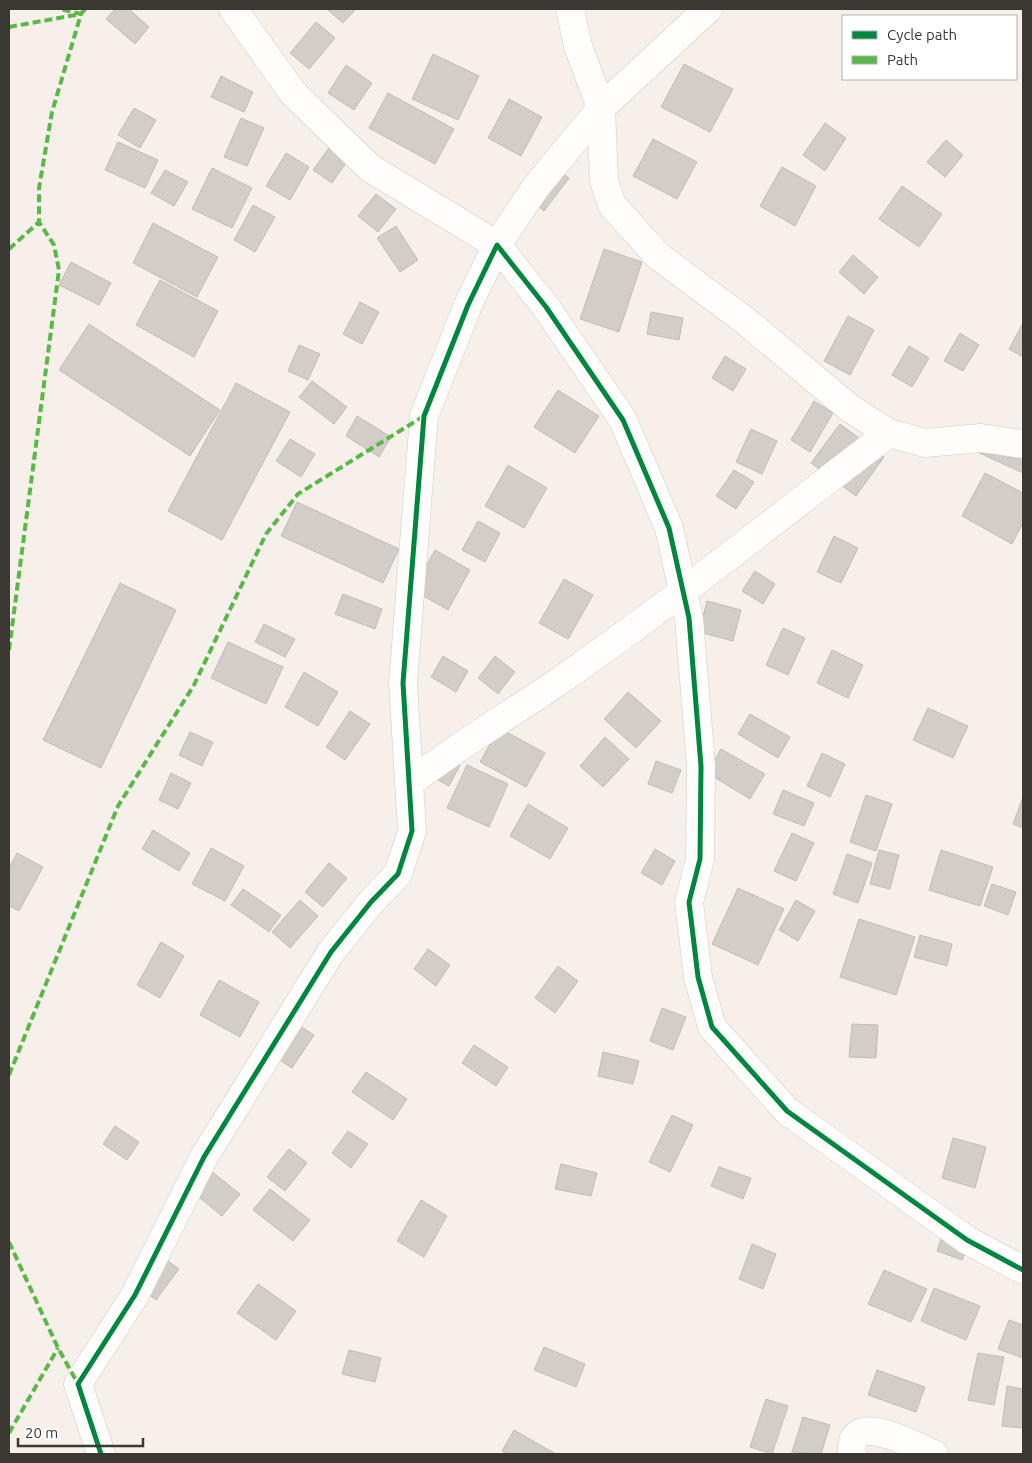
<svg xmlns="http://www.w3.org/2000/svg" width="1032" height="1463" font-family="Ubuntu,sans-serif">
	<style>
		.building { fill: #d3cdc8; stroke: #c1bcb7 }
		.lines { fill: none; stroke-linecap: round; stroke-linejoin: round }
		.minor-casing { stroke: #cfcac5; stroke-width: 29 }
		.minor { stroke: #fefdfc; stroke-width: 28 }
		.quiet { stroke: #58b947; stroke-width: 4; stroke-dasharray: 8 4; stroke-linecap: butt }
		.cycleway-casing { stroke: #fff; stroke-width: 8 }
		.cycleway { stroke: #00873e; stroke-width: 5 }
	</style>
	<rect width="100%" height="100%" fill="#f7f0ea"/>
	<path class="building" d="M 115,9 L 129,9 L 149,27 L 135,44 L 106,19 Z
		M 327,9 L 356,9 L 343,23 Z
		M 316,22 L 335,38 L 309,69 L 290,53 Z
		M 433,54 L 479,76 L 458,120 L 412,99 Z
		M 684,64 L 733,89 L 710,132 L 661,107 Z
		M 346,65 L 372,83 L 354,110 L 328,93 Z
		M 221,76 L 253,92 L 244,112 L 211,97 Z
		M 388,93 L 454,129 L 435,164 L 369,128 Z
		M 509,99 L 542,117 L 521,156 L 488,138 Z
		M 134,108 L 156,120 L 140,148 L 118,135 Z
		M 241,118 L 264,128 L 247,166 L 224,157 Z
		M 825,123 L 846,138 L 825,171 L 803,155 Z
		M 653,139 L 697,162 L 677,199 L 633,176 Z
		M 946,140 L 963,155 L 945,177 L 927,162 Z
		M 334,141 L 353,153 L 332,183 L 313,170 Z
		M 118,142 L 158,160 L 145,188 L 105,170 Z
		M 286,153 L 309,167 L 290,200 L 266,186 Z
		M 551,164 L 569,178 L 544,211 L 526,197 Z
		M 782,167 L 816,186 L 795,226 L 760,206 Z
		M 212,168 L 252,188 L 232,228 L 192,209 Z
		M 165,170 L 188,182 L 174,206 L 151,193 Z
		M 902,186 L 942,214 L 919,247 L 879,219 Z
		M 376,194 L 396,209 L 378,232 L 358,216 Z
		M 253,205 L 275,217 L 255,252 L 234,240 Z
		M 153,223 L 218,257 L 197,297 L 133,263 Z
		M 396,226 L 418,260 L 400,272 L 377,238 Z
		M 604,249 L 642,262 L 619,332 L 580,319 Z
		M 853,255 L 878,277 L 864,294 L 839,272 Z
		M 71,262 L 111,283 L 99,305 L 59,285 Z
		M 160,280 L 218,311 L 194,357 L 136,325 Z
		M 360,302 L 379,312 L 362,344 L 343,334 Z
		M 651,312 L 683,318 L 679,340 L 647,334 Z
		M 848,316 L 874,330 L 850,375 L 824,361 Z
		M 1023,323 L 1023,357 L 1009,349 Z
		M 89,324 L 220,410 L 190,456 L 59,370 Z
		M 960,333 L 979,345 L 963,371 L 944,361 Z
		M 299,345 L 320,354 L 308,380 L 288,371 Z
		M 909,346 L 929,358 L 912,387 L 892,375 Z
		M 725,356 L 746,369 L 733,391 L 712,378 Z
		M 312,381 L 347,407 L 334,424 L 299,397 Z
		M 236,383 L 290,412 L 222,540 L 168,511 Z
		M 558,390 L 599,416 L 575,453 L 534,427 Z
		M 814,401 L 833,413 L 810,452 L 791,440 Z
		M 357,416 L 391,437 L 379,457 L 346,436 Z
		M 840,424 L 884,457 L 856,496 L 811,463 Z
		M 751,429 L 777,441 L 762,474 L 736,462 Z
		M 290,439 L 315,454 L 301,477 L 276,461 Z
		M 1023,444 L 1023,473 L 973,450 Z
		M 508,465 L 547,488 L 524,528 L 485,506 Z
		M 734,470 L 754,482 L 736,509 L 716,496 Z
		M 985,473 L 1023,493 L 1023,523 L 1012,544 L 962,516 Z
		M 297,502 L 399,549 L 383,583 L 281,536 Z
		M 478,521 L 500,533 L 485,562 L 462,550 Z
		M 834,536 L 858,548 L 841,583 L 817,572 Z
		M 435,550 L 470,570 L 448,610 L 413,590 Z
		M 755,571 L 775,584 L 763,604 L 742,591 Z
		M 564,579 L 593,595 L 568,639 L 539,623 Z
		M 120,583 L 176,610 L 101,768 L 43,740 Z
		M 343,594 L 382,609 L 375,629 L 335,614 Z
		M 707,601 L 741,610 L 733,641 L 699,632 Z
		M 264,624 L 295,639 L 285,657 L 255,642 Z
		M 783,628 L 805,638 L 788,675 L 766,665 Z
		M 228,642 L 283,667 L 266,704 L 211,678 Z
		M 832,650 L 863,665 L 848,698 L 817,683 Z
		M 443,656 L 468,671 L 456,692 L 431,677 Z
		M 495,656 L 515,672 L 498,694 L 478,678 Z
		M 304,672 L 338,692 L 318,726 L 285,707 Z
		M 628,692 L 661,721 L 636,748 L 604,719 Z
		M 928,708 L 968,726 L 953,758 L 913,740 Z
		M 350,711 L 370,724 L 345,760 L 326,747 Z
		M 750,714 L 790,737 L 778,758 L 738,734 Z
		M 499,728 L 545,753 L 526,787 L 480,762 Z
		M 190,732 L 213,742 L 202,766 L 179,755 Z
		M 605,737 L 629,759 L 603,787 L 580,766 Z
		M 721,749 L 765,774 L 750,799 L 707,773 Z
		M 436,753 L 460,765 L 449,786 L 425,773 Z
		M 822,753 L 845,764 L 830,797 L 807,786 Z
		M 656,761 L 681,770 L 672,793 L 648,784 Z
		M 467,765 L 508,784 L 489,827 L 447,808 Z
		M 171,773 L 191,783 L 178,809 L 159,800 Z
		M 783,790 L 814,803 L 804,826 L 773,814 Z
		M 866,795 L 892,804 L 876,851 L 850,842 Z
		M 1023,797 L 1023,828 L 1013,824 Z
		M 528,804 L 568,828 L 550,859 L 510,836 Z
		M 153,830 L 190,853 L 179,871 L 142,849 Z
		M 792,833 L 814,843 L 796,881 L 774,871 Z
		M 211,848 L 244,866 L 225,901 L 192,884 Z
		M 655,849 L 675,861 L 662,885 L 641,873 Z
		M 879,850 L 899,855 L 890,889 L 870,884 Z
		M 941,850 L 993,867 L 980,906 L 929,890 Z
		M 17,853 L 43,867 L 19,911 L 9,906 L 9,868 Z
		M 847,854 L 872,863 L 858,903 L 833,894 Z
		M 329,863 L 347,878 L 323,907 L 305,892 Z
		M 992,884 L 1016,892 L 1008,915 L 984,906 Z
		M 738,888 L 784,909 L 758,965 L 712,944 Z
		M 243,889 L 281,915 L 269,932 L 231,905 Z
		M 300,900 L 318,916 L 290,948 L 272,932 Z
		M 796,900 L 815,911 L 798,941 L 779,930 Z
		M 859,919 L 915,937 L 896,995 L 840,977 Z
		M 920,935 L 952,944 L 947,966 L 914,957 Z
		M 161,942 L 184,956 L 160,998 L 137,985 Z
		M 428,949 L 450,965 L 436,986 L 414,969 Z
		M 558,966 L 578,981 L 555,1013 L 535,998 Z
		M 219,980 L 259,1002 L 240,1037 L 200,1015 Z
		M 662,1008 L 686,1017 L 673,1050 L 650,1041 Z
		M 297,1024 L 314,1035 L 292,1068 L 275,1057 Z
		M 852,1024 L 878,1025 L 876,1058 L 849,1057 Z
		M 474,1045 L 508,1067 L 496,1086 L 462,1063 Z
		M 603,1052 L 639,1061 L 633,1084 L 598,1076 Z
		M 366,1072 L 407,1099 L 393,1120 L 352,1092 Z
		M 672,1115 L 693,1125 L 670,1172 L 649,1162 Z
		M 115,1126 L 139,1142 L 127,1160 L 103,1144 Z
		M 348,1131 L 368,1144 L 351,1168 L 332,1153 Z
		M 953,1138 L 986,1147 L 975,1188 L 942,1178 Z
		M 289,1149 L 307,1163 L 285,1191 L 267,1177 Z
		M 201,1163 L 240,1194 L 222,1216 L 184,1185 Z
		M 561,1164 L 597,1173 L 591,1196 L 555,1189 Z
		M 719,1167 L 751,1178 L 743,1199 L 711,1186 Z
		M 270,1189 L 310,1220 L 293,1241 L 253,1210 Z
		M 421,1200 L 447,1216 L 424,1257 L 397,1241 Z
		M 946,1225 L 972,1234 L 962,1260 L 937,1251 Z
		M 752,1244 L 776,1254 L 763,1289 L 739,1279 Z
		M 161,1256 L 179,1269 L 156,1300 L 138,1286 Z
		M 884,1270 L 927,1289 L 911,1322 L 868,1304 Z
		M 258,1284 L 296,1311 L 276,1340 L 237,1313 Z
		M 934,1288 L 980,1306 L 966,1340 L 921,1321 Z
		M 1009,1320 L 1023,1325 L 1023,1358 L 998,1349 Z
		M 544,1347 L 585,1364 L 576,1387 L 534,1370 Z
		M 349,1350 L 381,1358 L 375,1382 L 342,1374 Z
		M 978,1353 L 1004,1357 L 994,1405 L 968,1400 Z
		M 877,1370 L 925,1387 L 916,1412 L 868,1395 Z
		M 1007,1386 L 1023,1389 L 1023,1428 L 1002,1426 Z
		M 766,1399 L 788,1406 L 772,1454 L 750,1447 Z
		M 803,1417 L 830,1425 L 821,1454 L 792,1452 Z
		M 514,1430 L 554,1453 L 553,1454 L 508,1454 L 502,1451 Z"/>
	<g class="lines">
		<g class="minor-casing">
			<path id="minor" d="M 233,9 L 293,93 L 370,168 L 497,245 L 536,187 L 601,108 L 708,9
				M 570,9 L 578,46 L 601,108 L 604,181 L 612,205 L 658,256 L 743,319 L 851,409 L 889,433 L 925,443 L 981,438 L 1023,444
				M 411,782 C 459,745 511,714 561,680 C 673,602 780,516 889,433
				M 101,1454 L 78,1384 L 135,1295 L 204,1157 L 331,952 L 371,902 L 398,874 L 412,831 L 403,683 L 424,416 L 468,305 L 497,245 L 546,307 L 623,420 L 669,528 L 689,618 L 701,766 L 700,859 L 689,902 L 698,977 L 712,1027 L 787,1111 L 967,1240 L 1023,1270
				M 852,1454 C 847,1407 914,1446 934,1454"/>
		</g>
		<use href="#minor" class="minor"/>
		<path class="quiet" d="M 9,27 L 81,14 L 60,9
			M 9,249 L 39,222
			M 9,650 L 59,270 L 54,245 L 39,222 L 39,188 L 52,112 L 81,14 L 85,9
			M 9,1075 L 118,806 L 194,685 L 266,534 L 298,494 L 424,416
			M 9,1242 L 58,1348 L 78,1384
			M 9,1433 L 58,1348"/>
		<g class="cycleway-casing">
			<path id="cycleway" d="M 101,1454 L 78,1384 L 135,1295 L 204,1157 L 331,952 L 371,902 L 398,874 L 412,831 L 403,683 L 424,416 L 468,305 L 497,245 L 546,307 L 623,420 L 669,528 L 689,618 L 701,766 L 700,859 L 689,902 L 698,977 L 712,1027 L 787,1111 L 967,1240 L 1023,1270"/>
		</g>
		<use href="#cycleway" class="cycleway"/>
	</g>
	<rect width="1032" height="1463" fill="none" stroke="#3b3732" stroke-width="20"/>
	<rect x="842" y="15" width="175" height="65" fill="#ffffff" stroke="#b1afad"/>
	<rect x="852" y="31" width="25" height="8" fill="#00873e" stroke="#b1afad"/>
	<text x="887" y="40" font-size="15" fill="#3b3732">Cycle path</text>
	<rect x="852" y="56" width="25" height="8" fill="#58b947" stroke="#b1afad"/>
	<text x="887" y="65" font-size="15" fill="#3b3732">Path</text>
	<path d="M18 1438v8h125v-8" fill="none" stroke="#3b3732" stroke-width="2.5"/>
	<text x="25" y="1438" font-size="15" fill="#3b3732" stroke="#ffffff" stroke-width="4" paint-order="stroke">20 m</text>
</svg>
